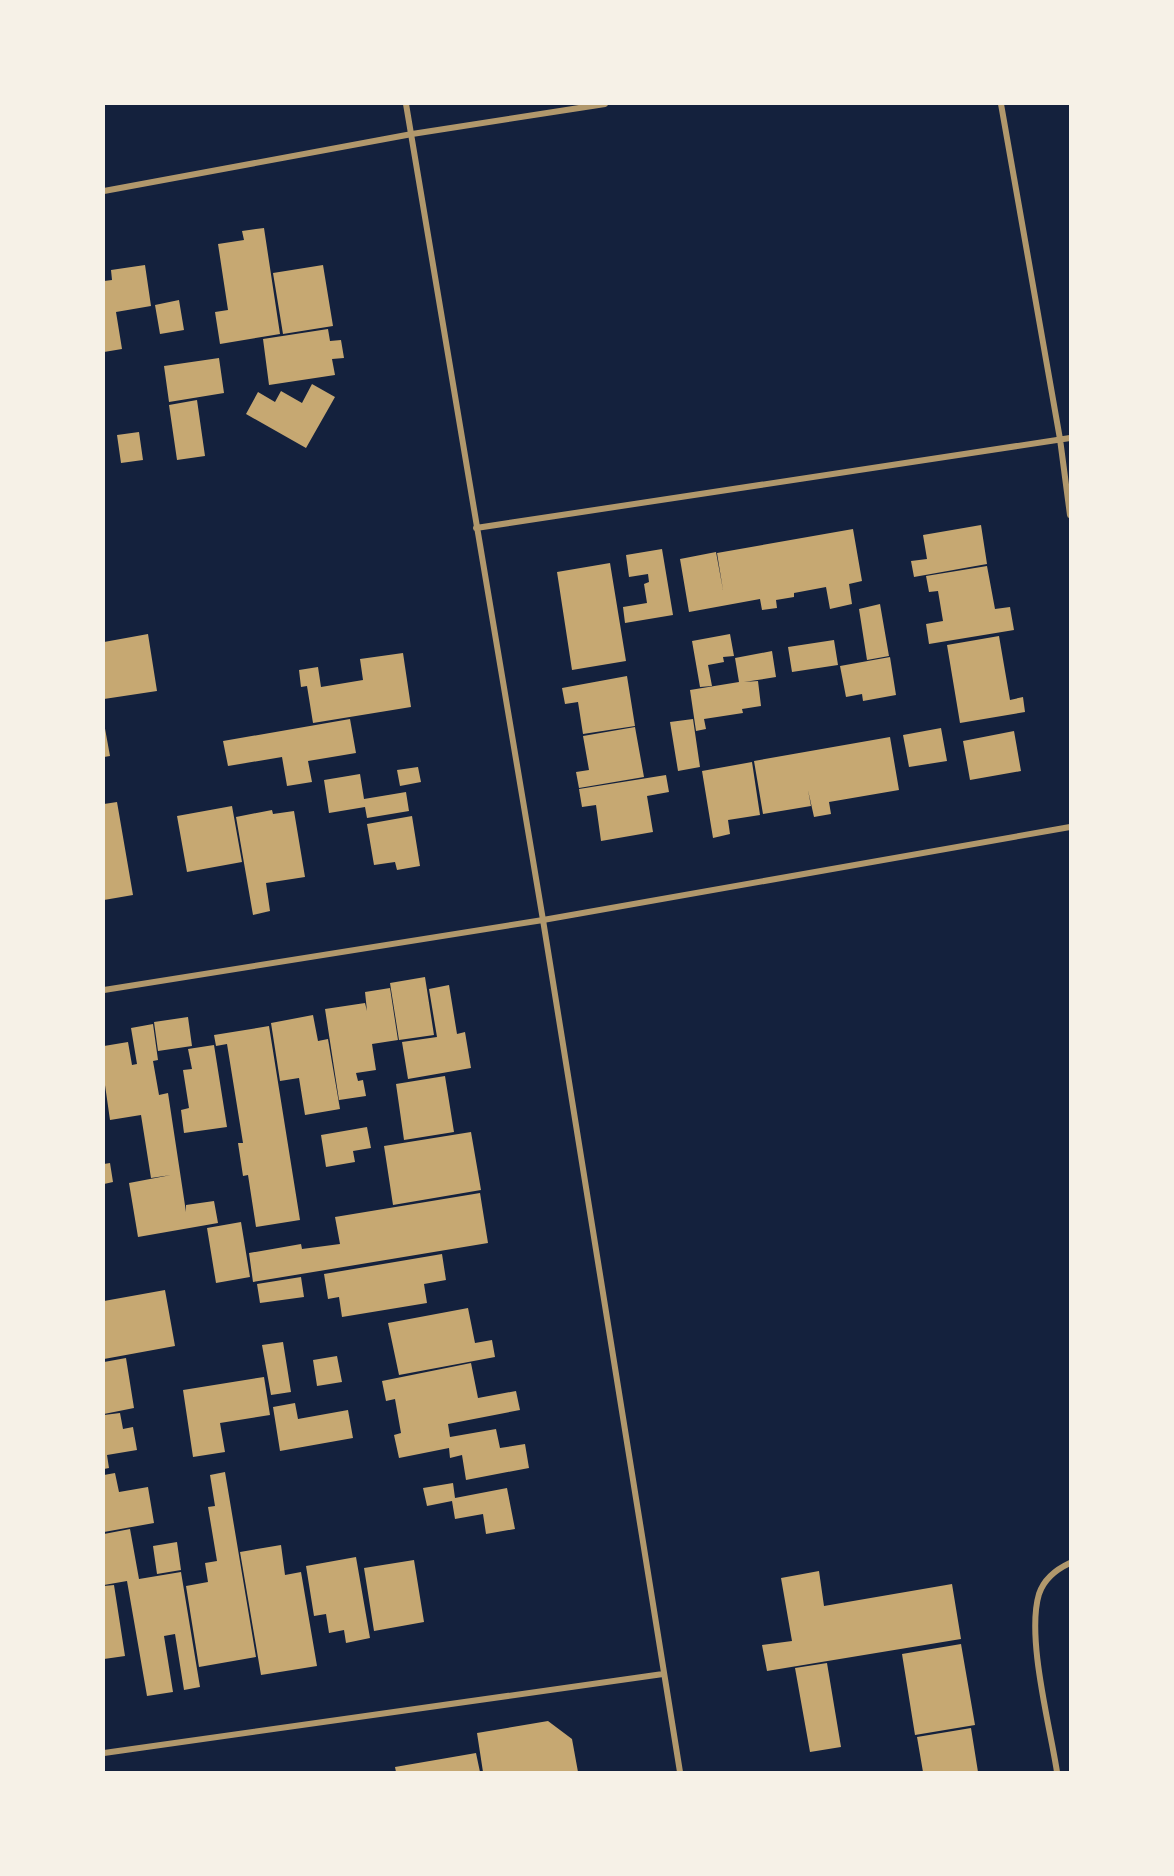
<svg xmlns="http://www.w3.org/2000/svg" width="1174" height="1876" font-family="Commissioner,sans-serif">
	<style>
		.building { fill: #c6a872 }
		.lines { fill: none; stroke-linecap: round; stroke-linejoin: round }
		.minor { stroke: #b1986c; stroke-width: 6 }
	</style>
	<rect width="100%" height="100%" fill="#14213d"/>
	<path class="building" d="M 264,228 L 280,334 L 220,344 L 215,312 L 228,310 L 218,244 L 244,240 L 242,231 Z
		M 145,265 L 151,306 L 116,312 L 122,349 L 104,352 L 104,281 L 112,280 L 111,270 Z
		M 323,265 L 333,326 L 283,334 L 273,273 Z
		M 179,300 L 184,330 L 160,334 L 155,305 Z
		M 328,329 L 330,341 L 341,340 L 344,358 L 332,359 L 335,375 L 269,385 L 263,339 Z
		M 219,358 L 224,393 L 169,402 L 164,366 Z
		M 312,384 L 335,397 L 306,448 L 246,414 L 258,392 L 275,402 L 281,391 L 302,403 Z
		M 197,400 L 205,456 L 177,460 L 169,405 Z
		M 139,432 L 143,460 L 121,463 L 117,435 Z
		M 981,525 L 987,564 L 914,577 L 911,561 L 927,559 L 923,535 Z
		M 853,529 L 862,581 L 849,584 L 852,604 L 830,609 L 826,587 L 794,593 L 794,597 L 776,600 L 777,608 L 762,610 L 760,599 L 689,612 L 680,559 L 716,552 L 723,590 L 717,553 Z
		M 662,549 L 673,615 L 625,623 L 623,607 L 647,603 L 644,584 L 649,582 L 648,574 L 629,577 L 626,555 Z
		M 610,563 L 626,661 L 572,670 L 557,572 Z
		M 987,566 L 995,609 L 1010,607 L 1014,630 L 929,644 L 926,624 L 943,621 L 938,591 L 929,592 L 926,576 Z
		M 880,604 L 889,656 L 867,660 L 859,609 Z
		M 148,634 L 157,691 L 104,699 L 104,642 Z
		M 730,634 L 734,656 L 723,657 L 724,662 L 708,665 L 712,686 L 700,687 L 692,641 Z
		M 999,636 L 1010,700 L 1023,697 L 1025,712 L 960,723 L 947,645 Z
		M 834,640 L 838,665 L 792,672 L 788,647 Z
		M 772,651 L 776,677 L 744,682 L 758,681 L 761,706 L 742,709 L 743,713 L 704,719 L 706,729 L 696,731 L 690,690 L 739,682 L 735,658 Z
		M 403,653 L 411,707 L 313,723 L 307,686 L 301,687 L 299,670 L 318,667 L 321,687 L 363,680 L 360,659 Z
		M 890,657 L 896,695 L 863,701 L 862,694 L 846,697 L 840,666 Z
		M 627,676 L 635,726 L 583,734 L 578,702 L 565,704 L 562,688 Z
		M 350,719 L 356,753 L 308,761 L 312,782 L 287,786 L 282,757 L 228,766 L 223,741 Z
		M 693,719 L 700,767 L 678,771 L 670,722 Z
		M 104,723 L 110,756 L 104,757 Z
		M 635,727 L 644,777 L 579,788 L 576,772 L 589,770 L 583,736 Z
		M 941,728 L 947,761 L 909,767 L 903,735 Z
		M 1014,731 L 1021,771 L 970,780 L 963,741 Z
		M 890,737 L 899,790 L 829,802 L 831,814 L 814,817 L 808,790 L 811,806 L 763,814 L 754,761 Z
		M 752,762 L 760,815 L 728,820 L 730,834 L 713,838 L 702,771 Z
		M 418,767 L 421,782 L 400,786 L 397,770 Z
		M 360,774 L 364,799 L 406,792 L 409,811 L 367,818 L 365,807 L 329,813 L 324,780 Z
		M 666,775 L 669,792 L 647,796 L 653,832 L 601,841 L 596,805 L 582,807 L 579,789 Z
		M 117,802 L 133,895 L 104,900 L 104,804 Z
		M 232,806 L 242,862 L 187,872 L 177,816 Z
		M 272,810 L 273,814 L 294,811 L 305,877 L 266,883 L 270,911 L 253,915 L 236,817 Z
		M 412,816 L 420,866 L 397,870 L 395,862 L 374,865 L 367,824 Z
		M 425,977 L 434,1035 L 399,1040 L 390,983 Z
		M 449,985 L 457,1034 L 465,1032 L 471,1068 L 408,1079 L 402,1042 L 437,1037 L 429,989 Z
		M 390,988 L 398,1040 L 372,1044 L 376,1070 L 356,1073 L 358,1081 L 363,1080 L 366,1096 L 339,1100 L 325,1009 L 365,1003 L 367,1011 L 365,992 Z
		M 313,1015 L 318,1041 L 328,1039 L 340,1109 L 305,1115 L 299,1078 L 280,1081 L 271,1023 Z
		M 188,1017 L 192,1046 L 158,1051 L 154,1022 Z
		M 153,1024 L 158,1060 L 153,1061 L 159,1095 L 168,1093 L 186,1212 L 186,1205 L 214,1201 L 218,1223 L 138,1237 L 129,1183 L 171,1175 L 151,1178 L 141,1115 L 110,1120 L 104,1078 L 104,1046 L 128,1042 L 132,1065 L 137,1064 L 131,1028 Z
		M 269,1026 L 300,1220 L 256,1227 L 248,1175 L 243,1176 L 238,1143 L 243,1143 L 227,1044 L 216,1046 L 214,1035 Z
		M 214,1045 L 227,1127 L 184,1133 L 181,1110 L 189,1108 L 183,1070 L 192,1069 L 188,1049 Z
		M 445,1076 L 454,1132 L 404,1140 L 396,1084 Z
		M 367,1127 L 371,1148 L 353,1151 L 355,1162 L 326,1167 L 321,1135 Z
		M 471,1132 L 481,1190 L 393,1205 L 384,1146 Z
		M 110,1163 L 113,1182 L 104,1184 L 104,1164 Z
		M 480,1193 L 488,1243 L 253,1282 L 249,1253 L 301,1244 L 302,1249 L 340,1244 L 335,1217 Z
		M 241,1222 L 250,1277 L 216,1283 L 207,1228 Z
		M 442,1254 L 446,1280 L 424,1284 L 427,1303 L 342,1317 L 339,1297 L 328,1299 L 324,1274 Z
		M 301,1277 L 304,1297 L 260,1303 L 257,1284 Z
		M 165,1290 L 175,1346 L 104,1359 L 104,1301 Z
		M 468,1308 L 475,1343 L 492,1340 L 495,1357 L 399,1375 L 388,1323 Z
		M 283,1342 L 291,1392 L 271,1395 L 262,1345 Z
		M 337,1356 L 342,1382 L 317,1386 L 313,1360 Z
		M 126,1358 L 134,1408 L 104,1414 L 104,1362 Z
		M 471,1363 L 478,1398 L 516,1391 L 520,1410 L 448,1424 L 450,1437 L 496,1429 L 500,1448 L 525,1444 L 529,1468 L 466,1480 L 462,1455 L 450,1458 L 449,1448 L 399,1458 L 394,1435 L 401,1433 L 395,1399 L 386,1401 L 382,1381 Z
		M 264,1377 L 270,1415 L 220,1423 L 225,1452 L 193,1457 L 183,1390 Z
		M 295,1403 L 298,1419 L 348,1410 L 353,1438 L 280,1451 L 273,1407 Z
		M 120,1413 L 123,1429 L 133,1427 L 137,1450 L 107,1455 L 109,1468 L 104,1469 L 104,1415 Z
		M 225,1472 L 256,1657 L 199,1667 L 186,1586 L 208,1582 L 205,1563 L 217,1561 L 208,1507 L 215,1506 L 210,1475 Z
		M 115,1473 L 119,1492 L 148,1487 L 154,1523 L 104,1532 L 104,1475 Z
		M 453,1483 L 455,1498 L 507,1488 L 515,1529 L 486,1534 L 483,1514 L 455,1519 L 452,1501 L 427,1506 L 423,1488 Z
		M 130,1529 L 139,1579 L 181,1572 L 200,1687 L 184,1690 L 175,1634 L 164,1636 L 173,1692 L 147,1696 L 127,1581 L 104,1585 L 104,1534 Z
		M 177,1542 L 181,1570 L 157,1574 L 153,1546 Z
		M 281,1545 L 285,1575 L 301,1572 L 317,1666 L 261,1675 L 240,1552 Z
		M 356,1557 L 370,1638 L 346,1643 L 344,1630 L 329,1633 L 326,1614 L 314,1616 L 306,1566 Z
		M 414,1560 L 424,1622 L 374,1631 L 364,1568 Z
		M 819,1571 L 824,1606 L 952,1584 L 961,1639 L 767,1671 L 762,1645 L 792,1641 L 781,1578 Z
		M 114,1585 L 125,1656 L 104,1659 L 104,1586 Z
		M 961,1644 L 975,1725 L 915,1735 L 902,1654 Z
		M 827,1663 L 841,1747 L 810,1752 L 795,1668 Z
		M 548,1721 L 572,1739 L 578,1772 L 483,1772 L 477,1733 Z
		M 971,1728 L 978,1772 L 923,1772 L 917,1737 Z
		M 476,1753 L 480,1772 L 396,1772 L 395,1767 Z"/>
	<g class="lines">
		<path class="minor" d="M 406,104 L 543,920 L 680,1772
			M 1001,104 L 1060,439 L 1070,515
			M 104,191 L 412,134 L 605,104
			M 476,528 L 1070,438
			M 104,990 L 543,920 L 1070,827
			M 104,1753 L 663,1674
			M 1057,1772 C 1050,1726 1026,1637 1039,1594 C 1044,1579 1057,1569 1070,1563"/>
	</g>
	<rect width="1174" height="1876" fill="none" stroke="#f6f1e7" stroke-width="210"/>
</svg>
